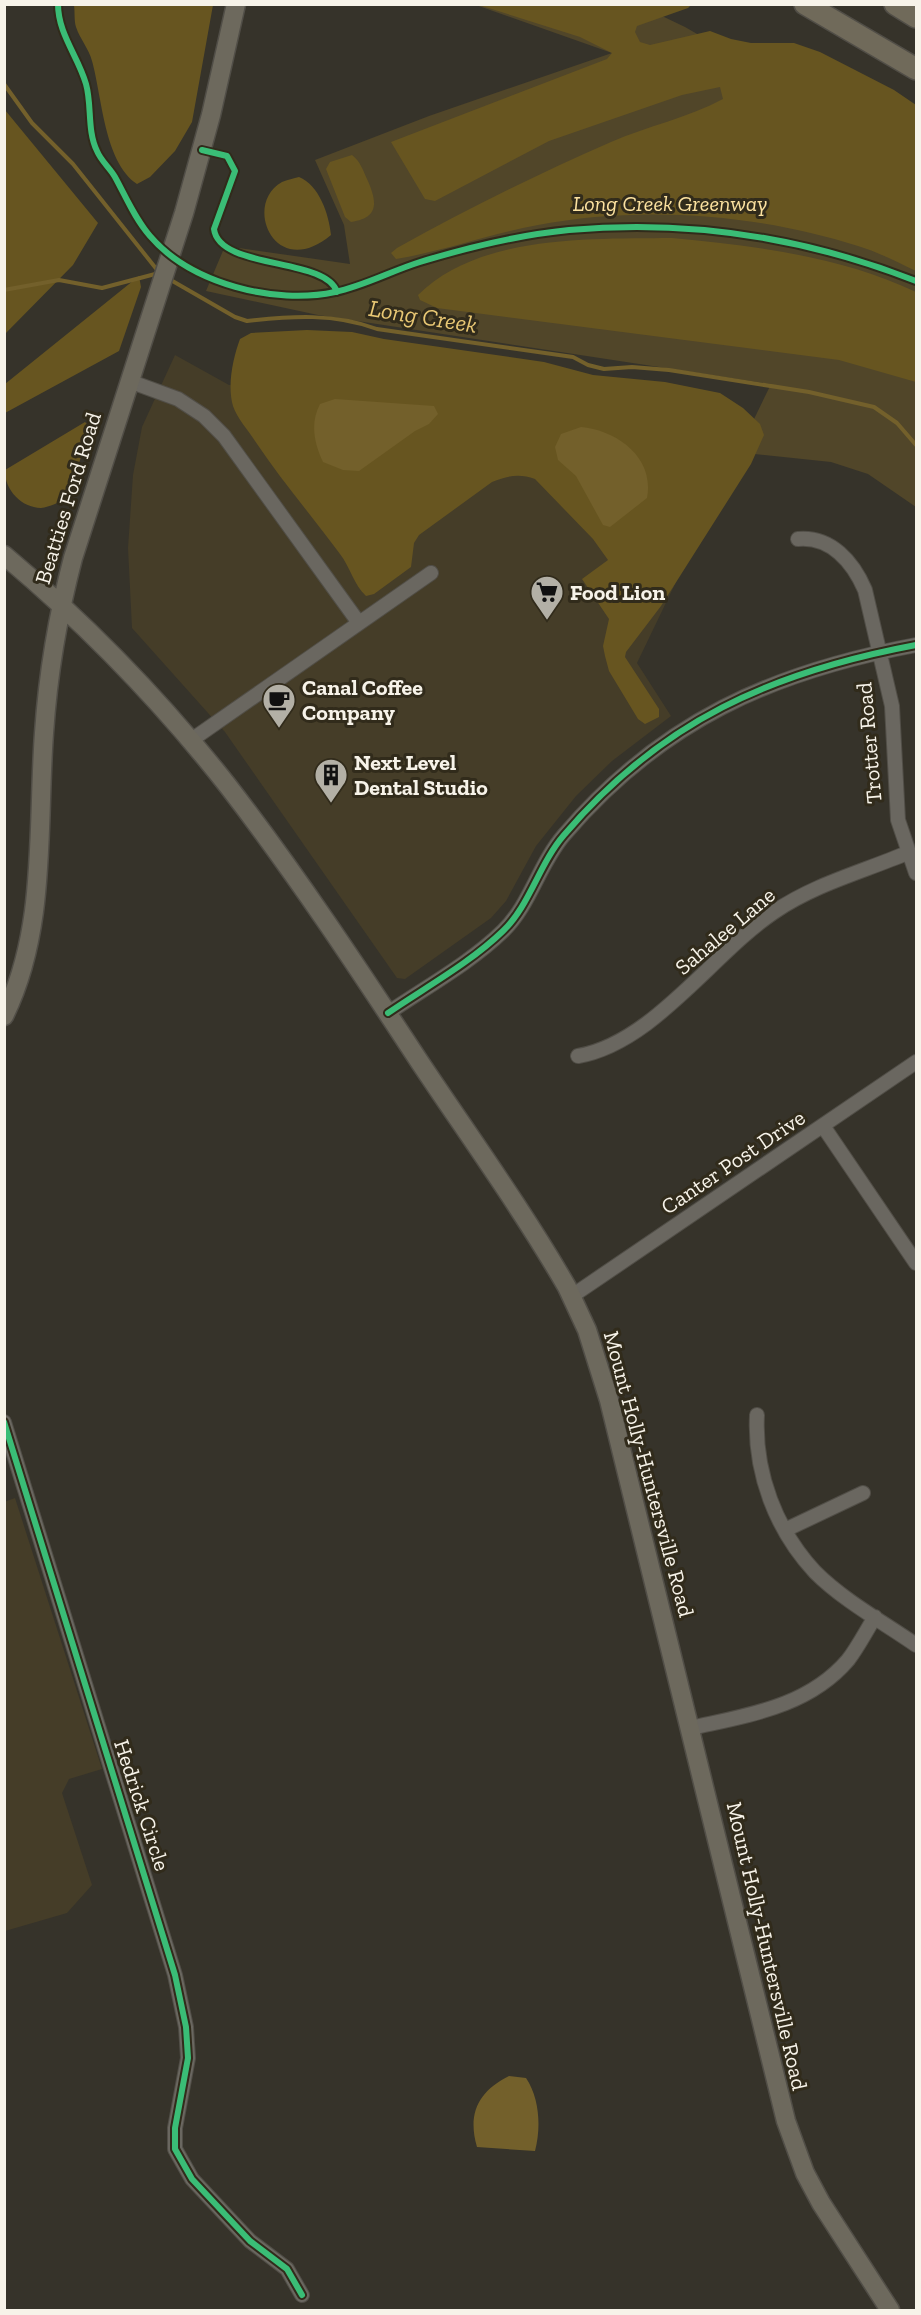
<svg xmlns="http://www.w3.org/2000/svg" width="921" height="2315" font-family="'Zilla Slab',serif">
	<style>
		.built { fill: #453d28 }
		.green { fill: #514629 }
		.forest { fill: #675520 }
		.water { fill: #73602b }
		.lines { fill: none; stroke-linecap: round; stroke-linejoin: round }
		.stream { stroke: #73602b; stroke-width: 4 }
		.minor-casing { stroke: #514e47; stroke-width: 16 }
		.major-casing { stroke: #514e47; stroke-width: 21 }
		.highway-casing { stroke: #514e47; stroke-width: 24 }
		.minor { stroke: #6a6760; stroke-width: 14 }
		.major { stroke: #6d695d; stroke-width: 18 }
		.highway { stroke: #706a5a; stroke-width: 21 }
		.cycleway-casing { stroke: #312b1b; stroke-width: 10 }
		.cycleway { stroke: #3abd76; stroke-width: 6 }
		.labels { text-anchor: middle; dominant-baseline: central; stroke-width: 6; stroke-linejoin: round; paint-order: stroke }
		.park-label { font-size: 22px; font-style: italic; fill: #fce2a0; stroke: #312b1b }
		.street-label { font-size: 22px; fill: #f7f3e9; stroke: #312b1b }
		.poi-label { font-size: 22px; font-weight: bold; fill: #f7f3e9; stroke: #312b1b; text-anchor: start }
		.water-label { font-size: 24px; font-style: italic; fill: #e9c874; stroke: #312b1b }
	</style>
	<rect width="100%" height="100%" fill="#36332a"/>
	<path class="built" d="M 175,355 L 229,385 L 263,386 L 740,449 L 637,663 L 671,716 L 612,761 L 576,796 L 536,846 L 506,901 L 491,918 L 405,979 L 397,978 L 225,732 L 132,628 L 128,548 L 133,475 L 142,427 Z
		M 15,1498 L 102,1769 L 69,1779 L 62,1793 L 92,1885 L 67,1913 L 5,1931 L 4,1502 Z"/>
	<path class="green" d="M 476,5 L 639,5 L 685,27 L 916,160 L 916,507 L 868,474 L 831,462 L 745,453 L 741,446 L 771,384 L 318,315 L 206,291 L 225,246 L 350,264 L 344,225 L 315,160 L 429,116 L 612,53 Z"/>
	<path class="forest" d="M 74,5 L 213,5 L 192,122 L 175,151 L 150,177 L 137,184 C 104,162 102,96 92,61 C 89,49 80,39 76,27 C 74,21 75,12 74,5 Z
		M 479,5 L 691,5 L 688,8 L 637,26 L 635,32 L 640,42 L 650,45 L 710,31 L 731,39 L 751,43 L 794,43 L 820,52 L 894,90 L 916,105 L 916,271 C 897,262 878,252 858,246 C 757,214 642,205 538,225 C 490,234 444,251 396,259 L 391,253 L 397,248 C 467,209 538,174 611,142 C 648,126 687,118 723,99 L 720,87 L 682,95 L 549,141 L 435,201 L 425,199 L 391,142 L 607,59 L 612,53 L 580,37 Z
		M 5,110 L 98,223 L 73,265 L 5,334 Z
		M 352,155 C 360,161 363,170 367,179 C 377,201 380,218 351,222 L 345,217 L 326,169 L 330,162 Z
		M 299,177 C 319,185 329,214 331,235 C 275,282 242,204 282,182 C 287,180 294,178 299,177 Z
		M 672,238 C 755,246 840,256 916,292 L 916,382 L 839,360 L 437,308 L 420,300 L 418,295 C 479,234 593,239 672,238 Z
		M 139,276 L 141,287 L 119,351 L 5,413 L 5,384 Z
		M 307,330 L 352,332 L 384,339 L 544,362 L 593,375 L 665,382 L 720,393 L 743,408 L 760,424 L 764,435 L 751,464 L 661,606 L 626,652 L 625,657 L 659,709 L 659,717 L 645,724 L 638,719 L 609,671 L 605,656 L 603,646 L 609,619 L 582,579 L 608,560 L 593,539 L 535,479 C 519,473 507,476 492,482 L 419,535 L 414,543 L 411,567 L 374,594 L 366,596 C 354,585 350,567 340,554 C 312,516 281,480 255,441 C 248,430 237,418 233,406 C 227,385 233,358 240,339 L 251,333 Z
		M 85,422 L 91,428 L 67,498 C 59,502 50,507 41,508 C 21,508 4,489 5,470 Z"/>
	<path class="water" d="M 335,399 L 434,406 L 438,414 L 429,424 L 415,431 L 359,471 L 343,470 L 323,462 C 314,443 310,423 320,404 Z
		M 581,427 C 616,430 655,457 647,498 L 610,527 L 603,525 L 576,476 L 558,460 L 555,447 L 561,434 Z
		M 509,2076 L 526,2078 C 540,2099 541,2128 535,2151 L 477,2147 C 467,2113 479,2091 509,2076 Z"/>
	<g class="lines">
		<path class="stream" d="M 4,84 L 32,123 L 73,164 L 158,271
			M 169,279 L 235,317 L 247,321 C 292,316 334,313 377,329 L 573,357 L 588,365 L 604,369 L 632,367 L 669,370 L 809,392 L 874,407 L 897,423 L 916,445
			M 4,290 L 59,280 L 102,288 L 159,273"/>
		<g class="minor-casing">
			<path id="minor" d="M 129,381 L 178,399 L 204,416 L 224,436 L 359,623
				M 798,539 C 831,536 853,562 865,590 L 892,706 L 898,820 L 916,873
				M 190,741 L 431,573
				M 388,1013 C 426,987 470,963 503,931 C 530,905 539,864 564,835 C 661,721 772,672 916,645
				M 578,1056 C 653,1043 713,953 774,912 C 815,884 862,872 907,853
				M 823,1126 L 916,1263
				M 572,1296 L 916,1062
				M 757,1415 C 754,1473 776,1530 815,1572 C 844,1601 883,1622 916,1645
				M 4,1422 L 175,1975 L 186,2027 L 188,2058 L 175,2128 L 175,2149 L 192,2179 L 250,2241 L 287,2269 L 302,2295
				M 785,1530 L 863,1493
				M 691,1728 C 748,1715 808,1707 848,1660 C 858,1647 866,1631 875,1617"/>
		</g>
		<g class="major-casing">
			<path id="major" d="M 4,555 C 85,623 162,702 228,786 C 296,874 358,968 419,1061 C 469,1136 522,1209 567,1287 L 587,1330 L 609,1400 L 786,2121 L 805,2173 L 821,2203 L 890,2310
				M 4,1016 C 47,929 37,828 44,733 C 48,674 58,615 73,558 L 184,213 L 211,115 L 236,4"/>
		</g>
		<g class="highway-casing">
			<path id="highway" d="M 805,4 L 916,69
				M 895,4 L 916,17"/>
		</g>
		<use href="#minor" class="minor"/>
		<use href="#major" class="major"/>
		<use href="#highway" class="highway"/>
		<g class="cycleway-casing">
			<path id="cycleway" d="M 58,4 C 58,34 78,56 86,84 C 92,105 87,131 97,151 C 101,161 110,168 115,177 C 126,197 135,219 150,236 C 191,284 275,305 335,292 C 364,286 391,271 420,262 C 469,247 518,235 569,230 C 690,219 804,237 916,281
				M 202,150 L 227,156 L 235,171 L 214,229 C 219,270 326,257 337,292
				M 388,1013 C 426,987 470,963 503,931 C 530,905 539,864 564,835 C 661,721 772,672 916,645
				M 4,1422 L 175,1975 L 186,2027 L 188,2058 L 175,2128 L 175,2149 L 192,2179 L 250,2241 L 287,2269 L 302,2295"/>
		</g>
		<use href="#cycleway" class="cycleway"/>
	</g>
	<defs>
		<g id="supermarket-pin" transform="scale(1.725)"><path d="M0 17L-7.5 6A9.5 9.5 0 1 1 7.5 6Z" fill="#b3b0a6" stroke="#312b1b"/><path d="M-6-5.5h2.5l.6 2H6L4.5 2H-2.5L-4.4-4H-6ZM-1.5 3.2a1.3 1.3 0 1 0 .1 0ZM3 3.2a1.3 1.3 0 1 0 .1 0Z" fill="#111"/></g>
		<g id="cafe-pin" transform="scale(1.725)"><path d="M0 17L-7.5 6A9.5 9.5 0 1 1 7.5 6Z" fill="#b3b0a6" stroke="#312b1b"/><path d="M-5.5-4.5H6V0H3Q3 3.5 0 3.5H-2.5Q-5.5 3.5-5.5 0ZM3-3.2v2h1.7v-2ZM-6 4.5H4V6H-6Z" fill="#111"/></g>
		<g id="building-pin" transform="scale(1.725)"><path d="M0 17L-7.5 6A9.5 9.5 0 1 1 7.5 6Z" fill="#b3b0a6" stroke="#312b1b"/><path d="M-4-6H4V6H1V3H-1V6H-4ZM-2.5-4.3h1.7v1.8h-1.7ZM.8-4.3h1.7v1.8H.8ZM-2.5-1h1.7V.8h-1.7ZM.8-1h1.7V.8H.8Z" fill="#111"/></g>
	</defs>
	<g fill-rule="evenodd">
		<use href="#supermarket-pin" x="547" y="592"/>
		<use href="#cafe-pin" x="279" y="700"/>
		<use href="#building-pin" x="331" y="775"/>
	</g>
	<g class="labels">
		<g class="park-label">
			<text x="670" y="203">Long Creek Greenway</text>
		</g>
		<g class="street-label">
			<text transform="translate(68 498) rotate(-73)">Beatties Ford Road</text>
			<text transform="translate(869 743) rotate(-95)">Trotter Road</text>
			<text transform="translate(725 931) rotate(-40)">Sahalee Lane</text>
			<text transform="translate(733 1162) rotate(-34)">Canter Post Drive</text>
			<text transform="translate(649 1474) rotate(75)">Mount Holly-Huntersville Road</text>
			<text transform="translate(142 1805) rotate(72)">Hedrick Circle</text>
			<text transform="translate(767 1946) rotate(77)">Mount Holly-Huntersville Road</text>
		</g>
		<g class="poi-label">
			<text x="570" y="592">Food Lion</text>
			<text x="302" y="687">Canal Coffee<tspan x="302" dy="25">Company</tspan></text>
			<text x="354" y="762">Next Level<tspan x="354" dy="25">Dental Studio</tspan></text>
		</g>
		<g class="water-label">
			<text transform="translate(423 316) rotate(9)">Long Creek</text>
		</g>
	</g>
	<rect width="921" height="2315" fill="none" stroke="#f7f3e9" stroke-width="12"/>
</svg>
